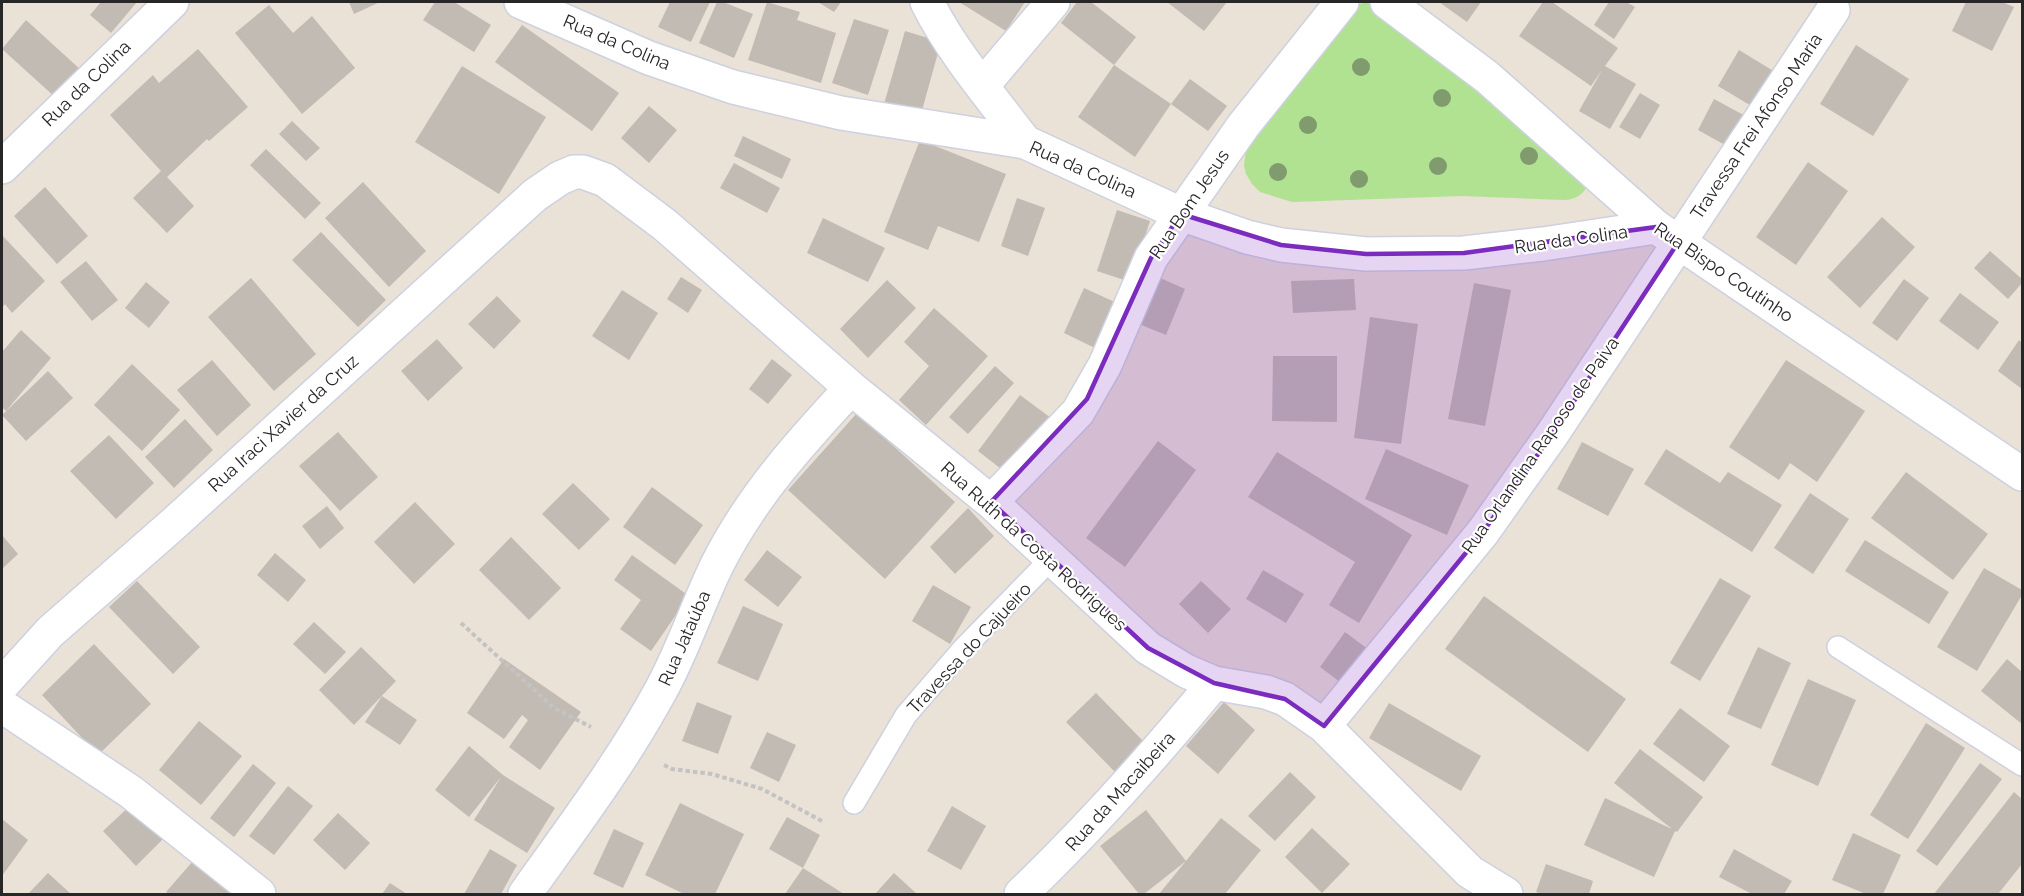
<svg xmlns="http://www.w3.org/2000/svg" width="2024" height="896" font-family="Raleway,sans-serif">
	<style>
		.green { fill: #b0e292 }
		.building { fill: #c2bbb4 }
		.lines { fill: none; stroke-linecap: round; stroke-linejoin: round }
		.lane-casing { stroke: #cdd1e0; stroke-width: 24 }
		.street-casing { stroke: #cdd1e0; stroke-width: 36 }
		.path { stroke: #c3c3c3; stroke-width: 4; stroke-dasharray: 4.5 3; stroke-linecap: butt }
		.lane { stroke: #fff; stroke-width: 21 }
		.street { stroke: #fff; stroke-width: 33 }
		.tree { fill: #809b6e }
		.marked { fill: #7b2cbf; fill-opacity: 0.2; stroke: #7b2cbf; stroke-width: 4.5; stroke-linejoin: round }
		.labels { text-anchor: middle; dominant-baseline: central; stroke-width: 4.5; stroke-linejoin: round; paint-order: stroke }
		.street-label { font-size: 18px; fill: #272727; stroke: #fff }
	</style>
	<rect width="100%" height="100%" fill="#eae1d7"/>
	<path class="green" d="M 1368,2 L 1389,2 L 1589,183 C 1583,194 1578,199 1565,200 L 1462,196 L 1292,202 L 1260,192 L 1252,184 L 1246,174 L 1244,165 L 1247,142 L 1359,4 Z"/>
	<path class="building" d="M 101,2 L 137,2 L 111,33 L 90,15 Z
		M 349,2 L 380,2 L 354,14 Z
		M 435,2 L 454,2 L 491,25 L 474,52 L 423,20 Z
		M 670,2 L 710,2 L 691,42 L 658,27 Z
		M 717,2 L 723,2 L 753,14 L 734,58 L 699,43 Z
		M 767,2 L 800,12 L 797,20 L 836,33 L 821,83 L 748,60 Z
		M 818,2 L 841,2 L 834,12 Z
		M 959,2 L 1025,2 L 1006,31 Z
		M 1077,2 L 1091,2 L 1136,37 L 1114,65 L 1061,23 Z
		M 1167,2 L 1227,2 L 1204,31 Z
		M 1439,2 L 1481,2 L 1467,22 Z
		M 1543,2 L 1552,2 L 1618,48 L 1605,66 L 1636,84 L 1610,129 L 1579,111 L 1602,70 L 1591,86 L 1519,36 Z
		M 1609,2 L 1626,2 L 1635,7 L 1614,39 L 1594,25 Z
		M 1966,2 L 2002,2 L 2014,7 L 1992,51 L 1952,31 Z
		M 269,5 L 293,33 L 312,16 L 355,68 L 302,114 L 235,33 Z
		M 854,19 L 889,30 L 868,95 L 832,83 Z
		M 26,20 L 81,70 L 56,98 L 2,49 Z
		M 522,25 L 619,93 L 592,131 L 495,62 Z
		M 905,31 L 941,42 L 921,114 L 884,104 Z
		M 1856,45 L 1909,79 L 1873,136 L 1820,104 Z
		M 198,49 L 248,107 L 209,141 L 207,139 L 167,177 L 194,206 L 167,233 L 133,198 L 161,171 L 110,115 L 153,75 L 159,83 Z
		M 1739,50 L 1780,75 L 1758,110 L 1718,86 Z
		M 1114,65 L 1171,104 L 1135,157 L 1078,117 Z
		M 462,66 L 546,117 L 499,194 L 415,142 Z
		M 1190,79 L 1227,106 L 1208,131 L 1171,104 Z
		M 1640,93 L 1660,105 L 1640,139 L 1619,127 Z
		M 1714,99 L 1749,118 L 1732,149 L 1698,130 Z
		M 649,106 L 677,130 L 649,163 L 621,138 Z
		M 292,121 L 320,148 L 306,161 L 279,134 Z
		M 743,136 L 791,159 L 782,179 L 734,156 Z
		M 920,140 L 1006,174 L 979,242 L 938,226 L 928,250 L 884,232 Z
		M 266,149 L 321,203 L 305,219 L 250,165 Z
		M 1808,162 L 1848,191 L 1796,265 L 1756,237 Z
		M 734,163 L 780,188 L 767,213 L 720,188 Z
		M 363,182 L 426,251 L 389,287 L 325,218 Z
		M 45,187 L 88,236 L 57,264 L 14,216 Z
		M 1017,198 L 1045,208 L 1028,256 L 1001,246 Z
		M 1117,210 L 1150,221 L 1130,282 L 1097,271 Z
		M 1882,217 L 1915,247 L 1860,308 L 1827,277 Z
		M 823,218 L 885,248 L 868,282 L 807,253 Z
		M 321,232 L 386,300 L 358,327 L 292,260 Z
		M 2,235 L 45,281 L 12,313 L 5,304 L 2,308 Z
		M 1990,251 L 2022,279 L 2022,283 L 2008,299 L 1974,268 Z
		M 86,261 L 118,300 L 92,321 L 60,282 Z
		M 681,277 L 702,290 L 688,313 L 667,299 Z
		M 1158,277 L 1185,289 L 1166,335 L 1139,324 Z
		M 251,278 L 316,354 L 274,391 L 208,317 Z
		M 1354,279 L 1356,310 L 1293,313 L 1291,281 Z
		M 1904,279 L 1929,298 L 1897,341 L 1872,323 Z
		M 887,280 L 916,308 L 868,358 L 840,329 Z
		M 146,282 L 170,302 L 149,328 L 125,308 Z
		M 1474,283 L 1511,290 L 1485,426 L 1448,419 Z
		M 1084,288 L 1117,303 L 1095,348 L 1064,333 Z
		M 622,290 L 658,313 L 629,360 L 592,336 Z
		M 1960,293 L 1999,322 L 1978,350 L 1939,321 Z
		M 497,296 L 521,321 L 494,349 L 468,324 Z
		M 934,308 L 988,356 L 926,425 L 899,400 L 929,366 L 904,342 Z
		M 1370,317 L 1418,324 L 1401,444 L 1354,438 Z
		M 21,330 L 51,358 L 6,411 L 2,407 L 2,352 Z
		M 437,339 L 463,368 L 428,401 L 401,371 Z
		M 2019,340 L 2022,343 L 2022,389 L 1998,371 Z
		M 1273,356 L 1337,356 L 1337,422 L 1272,421 Z
		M 772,359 L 792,375 L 768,404 L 749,389 Z
		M 212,360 L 251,405 L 217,436 L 177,390 Z
		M 1786,360 L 1865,411 L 1817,482 L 1790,463 L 1779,480 L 1729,447 Z
		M 132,364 L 180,410 L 142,451 L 94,405 Z
		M 995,366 L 1014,383 L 968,434 L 949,417 Z
		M 48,371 L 73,398 L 26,441 L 2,415 Z
		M 1020,395 L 1051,418 L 1009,475 L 978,451 Z
		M 857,413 L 955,502 L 885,579 L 788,490 Z
		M 185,419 L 213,450 L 174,488 L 145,457 Z
		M 338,432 L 378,477 L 340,511 L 299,466 Z
		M 109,435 L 154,483 L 116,519 L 70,471 Z
		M 1158,441 L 1196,470 L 1125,567 L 1086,538 Z
		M 1582,442 L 1634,469 L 1608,516 L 1557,489 Z
		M 1386,449 L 1469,485 L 1447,535 L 1365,499 Z
		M 1666,449 L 1720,483 L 1728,472 L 1782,505 L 1752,552 L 1644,484 Z
		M 1277,452 L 1412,535 L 1359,623 L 1329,605 L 1355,562 L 1248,497 Z
		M 1906,472 L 1988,534 L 1953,580 L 1871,518 Z
		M 573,483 L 610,519 L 579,550 L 542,514 Z
		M 652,487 L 703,525 L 675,565 L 623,527 Z
		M 1810,493 L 1849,519 L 1813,574 L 1774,548 Z
		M 415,502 L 455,544 L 414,584 L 374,542 Z
		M 327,506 L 344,528 L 320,549 L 302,526 Z
		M 968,508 L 994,536 L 955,574 L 930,547 Z
		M 2,535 L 18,554 L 2,569 Z
		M 511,537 L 561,588 L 529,620 L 479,570 Z
		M 1865,540 L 1949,592 L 1929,624 L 1845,571 Z
		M 767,550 L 802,577 L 778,607 L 744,580 Z
		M 275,553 L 306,580 L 288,602 L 257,575 Z
		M 632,555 L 689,596 L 651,651 L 620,629 L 641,600 L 614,580 Z
		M 1984,568 L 2022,590 L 2022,595 L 1977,671 L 1937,647 Z
		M 1263,570 L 1304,594 L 1286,623 L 1246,599 Z
		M 1720,578 L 1751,596 L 1700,681 L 1670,663 Z
		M 137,581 L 200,647 L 173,674 L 109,607 Z
		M 1201,581 L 1231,609 L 1208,633 L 1179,604 Z
		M 933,585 L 971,607 L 950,644 L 912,621 Z
		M 1484,596 L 1626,699 L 1588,752 L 1445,649 Z
		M 743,606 L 783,624 L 758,681 L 717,663 Z
		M 314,622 L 346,652 L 325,674 L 293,644 Z
		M 1345,632 L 1369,650 L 1344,685 L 1320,667 Z
		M 94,644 L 151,704 L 98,755 L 42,695 Z
		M 361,647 L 396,681 L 354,725 L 319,690 Z
		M 1758,647 L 1791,663 L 1761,729 L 1727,714 Z
		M 504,659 L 581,712 L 540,770 L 509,747 L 528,720 L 522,715 L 504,739 L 467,713 Z
		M 2007,659 L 2022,672 L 2022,724 L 1981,691 Z
		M 1808,679 L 1856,700 L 1818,786 L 1771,765 Z
		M 1096,693 L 1145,743 L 1115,772 L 1066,722 Z
		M 382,696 L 417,720 L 400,745 L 365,722 Z
		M 697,702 L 732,716 L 718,754 L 682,741 Z
		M 1224,702 L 1255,730 L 1218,774 L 1186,746 Z
		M 1389,703 L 1481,756 L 1461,791 L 1369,738 Z
		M 1680,708 L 1730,746 L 1704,782 L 1653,744 Z
		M 199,721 L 242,756 L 201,805 L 159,770 Z
		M 1926,723 L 1965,748 L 1908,839 L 1870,815 Z
		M 767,732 L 796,745 L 779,782 L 750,768 Z
		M 469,746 L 503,775 L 555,808 L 527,853 L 474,820 L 501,777 L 469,817 L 435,790 Z
		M 1640,749 L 1703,797 L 1677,832 L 1675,831 L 1654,877 L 1584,845 L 1605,798 L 1672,829 L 1614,783 Z
		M 1980,763 L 2002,779 L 1937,866 L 1916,851 Z
		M 253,764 L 276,783 L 234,837 L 210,818 Z
		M 1290,772 L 1316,797 L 1275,841 L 1248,816 Z
		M 288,786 L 313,806 L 274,855 L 249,836 Z
		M 2014,792 L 2022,799 L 2022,864 L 1998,894 L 1934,894 Z
		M 133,803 L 165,837 L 136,866 L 103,831 Z
		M 680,803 L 744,834 L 715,894 L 684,894 L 645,875 Z
		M 952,806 L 986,826 L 961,870 L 927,851 Z
		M 1146,810 L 1186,861 L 1144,894 L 1139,894 L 1100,846 Z
		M 338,813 L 370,843 L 345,870 L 313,840 Z
		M 787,817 L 820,835 L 803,868 L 769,849 Z
		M 1221,818 L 1261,850 L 1225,894 L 1159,894 Z
		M 2,819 L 28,840 L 2,876 Z
		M 1312,828 L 1350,864 L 1322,893 L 1285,857 Z
		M 614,829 L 644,843 L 623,888 L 593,874 Z
		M 1853,833 L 1901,855 L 1883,894 L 1866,894 L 1832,880 Z
		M 490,849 L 517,865 L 501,894 L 464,894 Z
		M 1734,849 L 1792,881 L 1784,894 L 1752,894 L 1719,877 Z
		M 193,861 L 230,892 L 228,894 L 169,894 L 166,892 Z
		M 1546,864 L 1593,881 L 1589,894 L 1543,894 L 1536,892 Z
		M 803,868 L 844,894 L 785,894 Z
		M 48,873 L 71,894 L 28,894 Z
		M 894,873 L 917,894 L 875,894 Z
		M 390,883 L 407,894 L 382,894 Z"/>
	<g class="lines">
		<g class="lane-casing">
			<path id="lane" d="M 1838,647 L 2022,765
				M 854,803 L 906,715 L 963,649 L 1052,558"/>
		</g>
		<g class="street-casing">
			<path id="street" d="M 521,2 L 649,58 L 733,87 L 841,113 L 1025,142 L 1181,214 L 1247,237 L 1281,245 L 1366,254 L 1464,253 L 1543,244 L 1656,227
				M 927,2 C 952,52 991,97 1025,142
				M 1387,2 L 1487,77 L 1656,227 L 2022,474
				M 983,85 L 1053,2
				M 2,167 L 172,2
				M 991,502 L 1078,412 L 1105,365 L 1151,258 L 1243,126 L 1342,2
				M 2,685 L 50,632 L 170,527 L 535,195 L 560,178 L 574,172 L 583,172 L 605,180 L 665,225 L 851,388 L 991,502 L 1148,648 L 1186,671 L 1214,683 L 1266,692 L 1285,699 L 1324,726 L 1470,872 L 1506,894
				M 2,706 L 131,792 L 259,894
				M 1324,726 L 1483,532 L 1553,433 L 1833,10
				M 525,894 C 572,828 622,762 661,690 C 683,650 697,606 717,565 C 751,497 800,443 851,388
				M 1021,894 C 1090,828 1153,757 1214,683"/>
		</g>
		<path class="path" d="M 461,623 L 554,708 L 591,727
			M 664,765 L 672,769 L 712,774 L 762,789 L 822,821"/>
		<use href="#lane" class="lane"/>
		<use href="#street" class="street"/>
	</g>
	<g class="tree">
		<circle cx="1361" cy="67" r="9"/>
		<circle cx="1442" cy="98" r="9"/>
		<circle cx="1308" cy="125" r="9"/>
		<circle cx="1529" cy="156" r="9"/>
		<circle cx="1438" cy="166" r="9"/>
		<circle cx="1278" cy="172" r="9"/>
		<circle cx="1359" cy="179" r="9"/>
	</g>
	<path class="marked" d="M 1181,214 L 1281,245 L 1366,254 L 1464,253 L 1656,227 L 1679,241 L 1553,433 L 1483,532 L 1324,726 L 1285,699 L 1214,683 L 1148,648 L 991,502 L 1087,399 L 1151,258 Z"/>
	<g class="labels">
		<g class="street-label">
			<text transform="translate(617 42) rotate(23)">Rua da Colina</text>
			<text transform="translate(86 83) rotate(-44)">Rua da Colina</text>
			<text transform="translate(1756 126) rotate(-56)">Travessa Frei Afonso Maria</text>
			<text transform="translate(1083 169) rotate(24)">Rua da Colina</text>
			<text transform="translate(1189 204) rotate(-56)">Rua Bom Jesus</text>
			<text transform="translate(1571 239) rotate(-8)">Rua da Colina</text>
			<text transform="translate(1724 272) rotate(34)">Rua Bispo Coutinho</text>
			<text transform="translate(283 423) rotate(-42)">Rua Iraci Xavier da Cruz</text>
			<text transform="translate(1540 445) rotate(-55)">Rua Orlandina Raposo de Paiva</text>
			<text transform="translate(1034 546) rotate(42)">Rua Ruth da Costa Rodrigues</text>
			<text transform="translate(684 638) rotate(-66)">Rua Jataúba</text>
			<text transform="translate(969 648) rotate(-47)">Travessa do Cajueiro</text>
			<text transform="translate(1120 791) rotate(-48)">Rua da Macaibeira</text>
		</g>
	</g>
	<rect width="2024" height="896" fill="none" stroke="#272727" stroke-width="6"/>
</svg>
